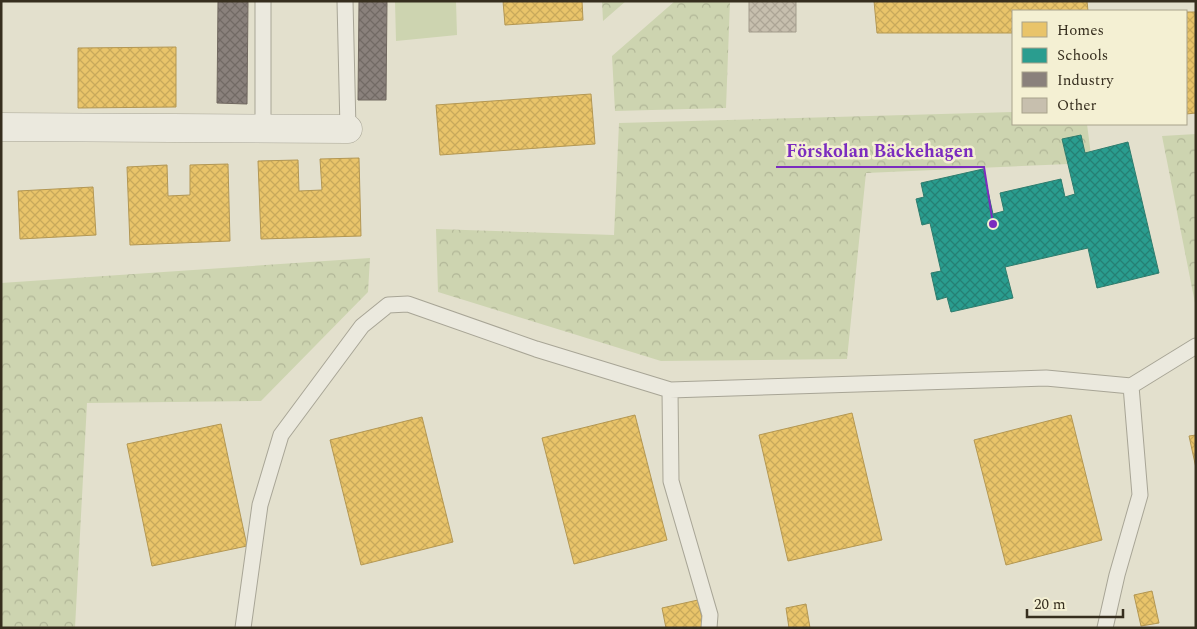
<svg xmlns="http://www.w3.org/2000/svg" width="1197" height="629" font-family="Spectral,serif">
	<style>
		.green { fill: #cdd4b0 }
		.forest { fill: url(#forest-crowns) }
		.homes { fill: url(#homes-cross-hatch); stroke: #b39753 }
		.schools { fill: url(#schools-cross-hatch); stroke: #2e7c6d }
		.industry { fill: url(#industry-cross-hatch); stroke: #716860 }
		.building { fill: url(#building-cross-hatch); stroke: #a39c8c }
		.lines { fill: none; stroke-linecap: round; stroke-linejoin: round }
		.lane-casing { stroke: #a8a596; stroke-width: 17 }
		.street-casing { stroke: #a8a596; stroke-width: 29 }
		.lane { stroke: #ebe9de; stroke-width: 15 }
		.street { stroke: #ebe9de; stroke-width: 28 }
		.leader { fill: none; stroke: #7b2cbf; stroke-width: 2 }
		.callout-dot { fill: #7b2cbf; stroke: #f4f0d3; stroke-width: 2 }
		.callout-label { font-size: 18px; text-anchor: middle; font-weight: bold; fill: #7b2cbf; stroke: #f4f0d3; stroke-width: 5; stroke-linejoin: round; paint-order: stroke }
	</style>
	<defs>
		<pattern id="forest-crowns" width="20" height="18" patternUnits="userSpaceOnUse" patternTransform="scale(1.25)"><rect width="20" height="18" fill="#cdd4b0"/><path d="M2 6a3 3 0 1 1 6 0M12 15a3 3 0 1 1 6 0" fill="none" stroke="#b1b697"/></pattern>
		<pattern id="homes-cross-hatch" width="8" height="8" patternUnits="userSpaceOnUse" patternTransform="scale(1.25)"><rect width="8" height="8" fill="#e9c46a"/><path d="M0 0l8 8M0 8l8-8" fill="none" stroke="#c8a95b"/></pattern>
		<pattern id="schools-cross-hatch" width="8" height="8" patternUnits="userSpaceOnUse" patternTransform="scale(1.25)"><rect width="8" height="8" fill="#2a9d8f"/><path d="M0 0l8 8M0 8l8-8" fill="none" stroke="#258074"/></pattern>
		<pattern id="industry-cross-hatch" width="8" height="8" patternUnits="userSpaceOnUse" patternTransform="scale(1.25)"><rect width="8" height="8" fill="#8a817c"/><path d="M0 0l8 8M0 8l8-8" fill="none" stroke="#726a65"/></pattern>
		<pattern id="building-cross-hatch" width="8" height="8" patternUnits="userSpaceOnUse" patternTransform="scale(1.25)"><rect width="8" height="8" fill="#c7bfae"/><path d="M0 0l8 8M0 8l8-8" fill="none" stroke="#aca495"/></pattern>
	</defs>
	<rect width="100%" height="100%" fill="#e3e0cd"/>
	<path class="green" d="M 395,1 L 456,1 L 457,35 L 396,41 Z"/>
	<path class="forest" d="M 602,1 L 626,1 L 603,21 Z
		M 675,1 L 730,1 L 726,108 L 615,111 L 612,56 Z
		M 1013,112 L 1013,124 L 1087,124 L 1092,163 L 866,173 L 847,359 L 661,361 L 438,292 L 436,229 L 614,235 L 619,123 Z
		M 1196,134 L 1196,302 L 1195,303 L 1162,136 Z
		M 370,258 L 368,292 L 261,401 L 87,403 L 75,628 L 1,628 L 1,283 Z"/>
	<path class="homes" d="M 503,1 L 582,1 L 583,20 L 505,25 Z
		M 874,1 L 1087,1 L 1088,11 L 1013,11 L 1013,33 L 877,33 Z
		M 1186,12 L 1196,12 L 1196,113 L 1186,114 Z
		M 176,47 L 176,107 L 78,108 L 78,48 Z
		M 591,94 L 595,144 L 440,155 L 436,105 Z
		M 359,158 L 361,236 L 261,239 L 258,161 L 298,160 L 299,191 L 322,190 L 320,159 Z
		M 228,164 L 230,241 L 130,245 L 127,167 L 167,165 L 168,196 L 190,195 L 190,165 Z
		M 93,187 L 96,235 L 20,239 L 18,191 Z
		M 852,413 L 882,540 L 788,561 L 759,435 Z
		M 635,415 L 667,540 L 574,564 L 542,438 Z
		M 1071,415 L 1102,540 L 1006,565 L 974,440 Z
		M 422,417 L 453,542 L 361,565 L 330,440 Z
		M 221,424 L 247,546 L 152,566 L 127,444 Z
		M 1196,435 L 1196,468 L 1189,436 Z
		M 1152,591 L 1159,623 L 1141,626 L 1134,595 Z
		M 698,600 L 704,628 L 666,628 L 662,608 Z
		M 806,604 L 810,628 L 789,628 L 786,608 Z"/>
	<path class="schools" d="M 1081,135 L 1085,153 L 1128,142 L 1159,273 L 1097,288 L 1088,248 L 1005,267 L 1013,298 L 951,312 L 947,297 L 937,300 L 931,273 L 941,271 L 930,223 L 922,225 L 916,199 L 924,197 L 921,183 L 983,169 L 993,214 L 1004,211 L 1000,193 L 1061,179 L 1065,197 L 1075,194 L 1062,139 Z"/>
	<path class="industry" d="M 218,1 L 248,1 L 247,104 L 217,103 Z
		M 359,1 L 387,1 L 386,100 L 358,100 Z"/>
	<path class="building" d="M 749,1 L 796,1 L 796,32 L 749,32 Z"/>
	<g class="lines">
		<g class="lane-casing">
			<path id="lane" d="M 345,1 L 348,129
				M 263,129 L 263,1
				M 1131,386 L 1196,346
				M 670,390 L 671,481 L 710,615 L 709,628
				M 243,628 L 260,505 L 281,435 L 362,326 L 388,305 L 408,304 L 536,349 L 670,390 L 1046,378 L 1131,386 L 1140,495 L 1117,575 L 1105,628"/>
		</g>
		<g class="street-casing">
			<path id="street" d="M 1,127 L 348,129"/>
		</g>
		<use href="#lane" class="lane"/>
		<use href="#street" class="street"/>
	</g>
	<path class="leader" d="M993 224L984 167H776"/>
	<circle class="callout-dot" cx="993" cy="224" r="5"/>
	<g class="callout-label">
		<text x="880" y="157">Förskolan Bäckehagen</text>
	</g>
	<rect width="1197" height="629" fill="none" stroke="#362e1e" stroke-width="5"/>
	<rect x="1012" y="10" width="175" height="115" fill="#f4f0d3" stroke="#a8a28b"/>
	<rect x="1022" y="22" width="25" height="15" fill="#e9c46a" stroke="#a8a28b"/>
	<text x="1057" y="35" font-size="15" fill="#362e1e">Homes</text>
	<rect x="1022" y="48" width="25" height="15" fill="#2a9d8f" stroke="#a8a28b"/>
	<text x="1057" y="60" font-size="15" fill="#362e1e">Schools</text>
	<rect x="1022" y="72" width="25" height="15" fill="#8a817c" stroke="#a8a28b"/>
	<text x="1057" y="85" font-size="15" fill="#362e1e">Industry</text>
	<rect x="1022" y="98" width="25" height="15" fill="#c7bfae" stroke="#a8a28b"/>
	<text x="1057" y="110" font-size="15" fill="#362e1e">Other</text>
	<path d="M1027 609v8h96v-8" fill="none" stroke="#362e1e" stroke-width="2.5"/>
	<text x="1034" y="609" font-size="15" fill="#362e1e" stroke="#f4f0d3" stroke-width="4" paint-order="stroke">20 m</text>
</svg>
